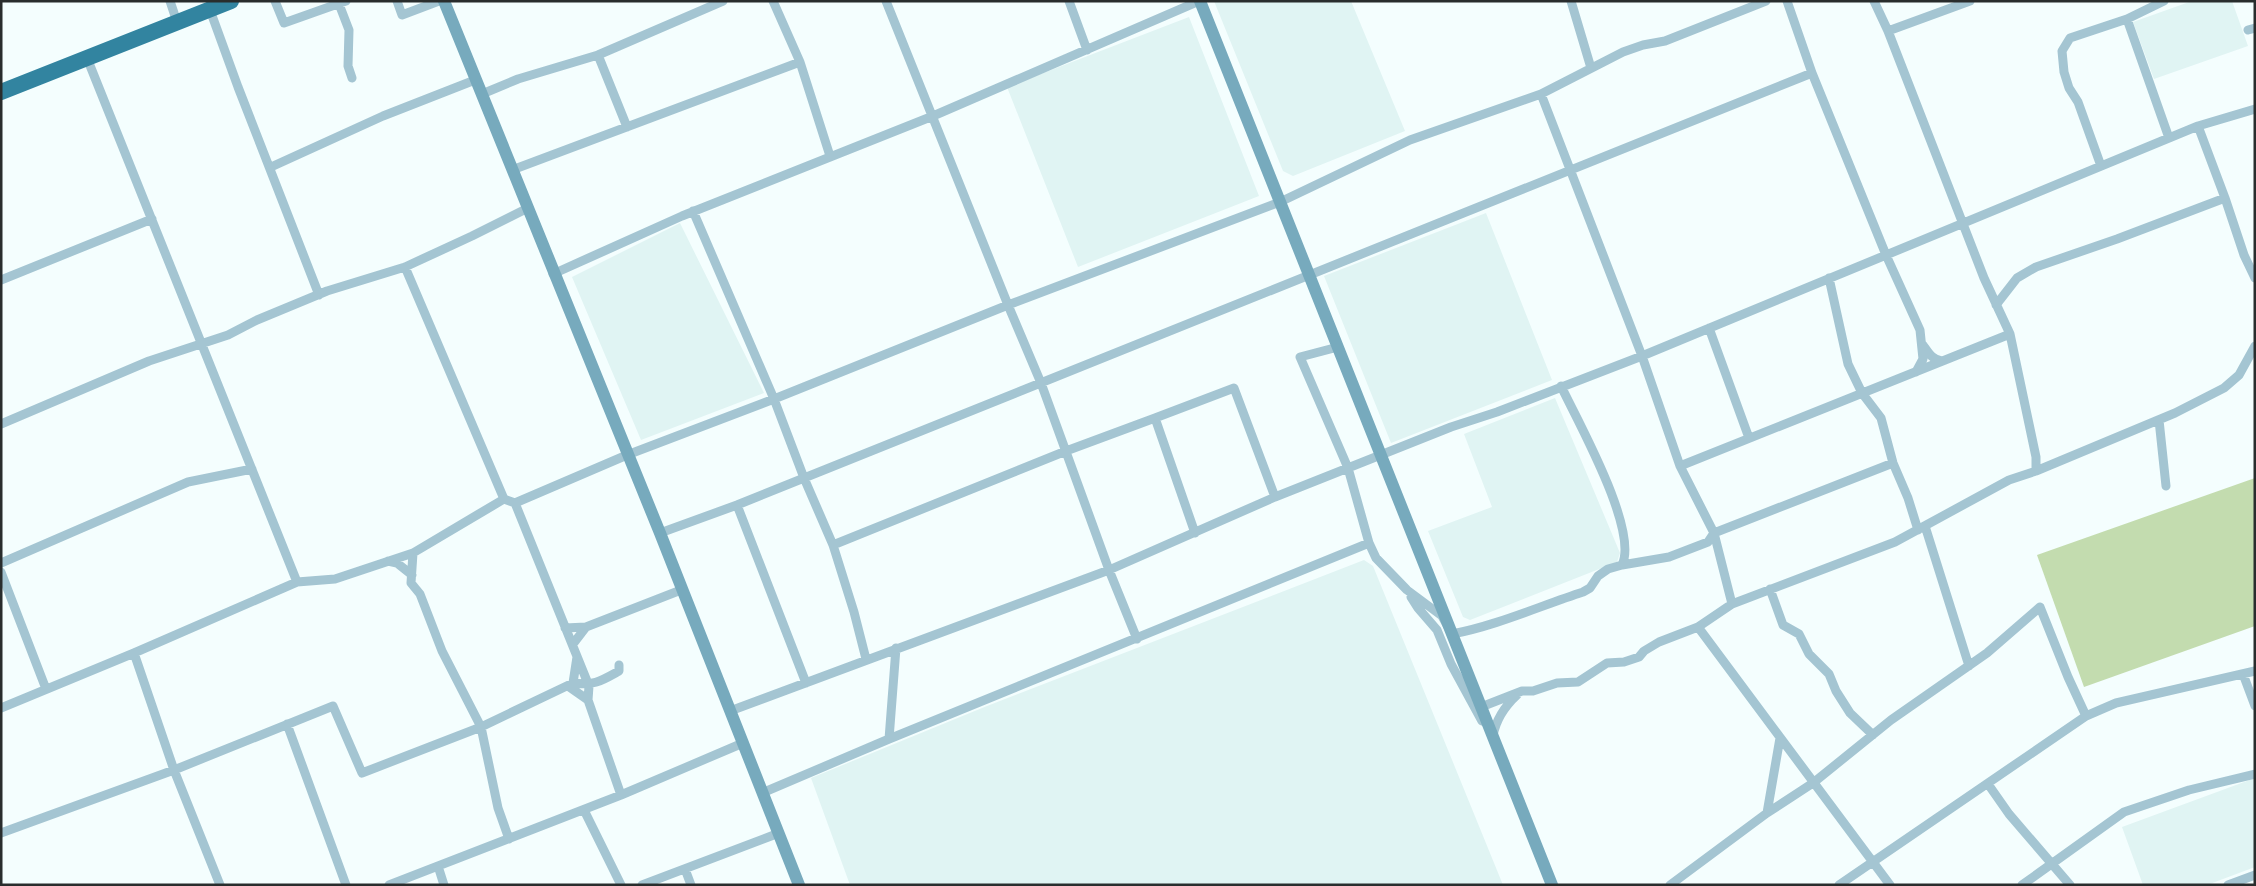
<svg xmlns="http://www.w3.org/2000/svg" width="2256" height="886" font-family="'Roboto Condensed',sans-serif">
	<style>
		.built { fill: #e0f4f3 }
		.pitch { fill: #c3dcaf }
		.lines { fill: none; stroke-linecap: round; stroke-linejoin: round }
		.street { stroke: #a4c5d2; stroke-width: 9 }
		.secondary { stroke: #77aabd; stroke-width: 12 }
		.highway { stroke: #3284a0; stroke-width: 16 }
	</style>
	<rect width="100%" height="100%" fill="#f4fefe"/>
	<path class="built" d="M 1214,1 L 1351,1 L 1405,131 L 1293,176 L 1283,171 Z
		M 2192,1 L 2232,1 L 2248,46 L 2154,79 L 2133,22 Z
		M 1189,17 L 1259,196 L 1078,267 L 1007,87 Z
		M 1486,213 L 1552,380 L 1391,443 L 1324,276 Z
		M 680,223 L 764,393 L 641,440 L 572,277 Z
		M 1555,398 L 1620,553 L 1617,562 L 1470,620 L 1463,617 L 1428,531 L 1492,507 L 1464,434 Z
		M 1364,560 L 1373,566 L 1503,885 L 850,885 L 811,778 L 987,706 Z
		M 2255,778 L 2255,867 L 2207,885 L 2143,885 L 2122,827 Z"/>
	<path class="pitch" d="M 2255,478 L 2255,626 L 2084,687 L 2037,555 Z"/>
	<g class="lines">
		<path class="street" d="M 170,1 L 177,22
			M 275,1 L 284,23 L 346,1
			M 397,1 L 402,15 L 439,1
			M 773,1 L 800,62 L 830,156
			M 886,1 L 1008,305 L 1041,383 L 1109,570 L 1137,639
			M 1069,1 L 1087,50
			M 1571,1 L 1591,68
			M 1787,1 L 1812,73 L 1886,255 L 1920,330 L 1923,359 L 1916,372
			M 1874,1 L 1888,31 L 1984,278 L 2010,334 L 2036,457 L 2036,471
			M 2164,1 L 2127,19 L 2169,138
			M 339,4 L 349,30 L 348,66 L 352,78
			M 210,10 L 238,87 L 319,295
			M 2248,30 L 2255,28
			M 1888,31 L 1970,1
			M 598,55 L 627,127
			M 87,58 L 297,582
			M 482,94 L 518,79 L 598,55 L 723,1
			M 1541,94 L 1642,356 L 1680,466 L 1714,533 L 1732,604
			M 2101,166 L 2078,102 L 2069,88 L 2064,72 L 2062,51 L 2070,38 L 2127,19
			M 271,167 L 383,116 L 475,80
			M 512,170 L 800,62
			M 2225,198 L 2244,255 L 2255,278
			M 693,211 L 774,399 L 804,478 L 833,545 L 854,612 L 866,659
			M 405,267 L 504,499
			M 553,274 L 682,216 L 933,116 L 1199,1
			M 1829,278 L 1848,364 L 1862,393 L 1881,418 L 1893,463 L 1908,498 L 1918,530
			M 1,280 L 152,219
			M 1996,305 L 2017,278 L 2036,267 L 2117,239 L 2225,198 L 2198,126
			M 1709,328 L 1749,438
			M 1923,345 C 1928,352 1932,360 1942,361
			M 1338,347 L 1300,357 L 1348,468 L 1369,543 L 1376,558 L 1407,590 L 1442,616 L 1452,634 C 1495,626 1540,606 1583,592 L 1590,588 L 1598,576 L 1608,569 L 1622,565 L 1669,557 L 1708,542 L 1714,533 L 1893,463
			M 1561,386 C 1578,422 1639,530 1622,565
			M 2159,420 L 2166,486
			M 1,424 L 149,361 L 228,335 L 257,320 L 327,291 L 405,267 L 472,236 L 528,208
			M 1680,466 L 2010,334
			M 515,503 L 589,686 L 588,700 L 621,795
			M 737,505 L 806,683
			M 1925,526 L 1969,666
			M 660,533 L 737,505 L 1812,73
			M 1195,533 L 1155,418 L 1234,388 L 1275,497
			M 833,545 L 1066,451 L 1155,418
			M 413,553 L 411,583 L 420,594 L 442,651 L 481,727 L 498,808 L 509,839
			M 388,561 L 397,563 L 412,575
			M 1,563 L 188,482 L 252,469
			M 1,572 L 46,689
			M 1770,589 L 1783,625 L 1799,634 L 1809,654 L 1829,674 L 1836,691 L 1850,713 L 1873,735
			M 1411,597 L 1418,608 L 1437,630 L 1451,664 L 1482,721
			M 1698,627 L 1890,885
			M 565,628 L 586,627
			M 573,644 L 586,627 L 681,590
			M 134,653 L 174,770 L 220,885
			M 2243,674 L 2255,706
			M 573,683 L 577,657
			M 568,686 L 588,700
			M 1481,707 L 1522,691 L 1533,691 L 1557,683 L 1578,682 L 1607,663 L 1624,662 L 1639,657 L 1644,651 L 1659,642 L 1698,627 L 1732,604 L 1895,542 L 2009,480 L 2036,471 L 2175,413 L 2224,388 L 2239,375 L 2255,346
			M 1,708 L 134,653 L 297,582 L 335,579 L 413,553 L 504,499 L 515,503 L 627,455 L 774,399 L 1008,305 L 1280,202 L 1410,140 L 1541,94 L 1623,52 L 1643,45 L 1665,41 L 1766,1
			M 730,711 L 1109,570 L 1275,497 L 1451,427 L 1497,412 L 1642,356 L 2198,126 L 2255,109
			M 2086,716 L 2116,703 L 2255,671
			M 287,724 L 346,885
			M 1493,736 C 1496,719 1504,707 1517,695
			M 889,739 L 896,648
			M 1988,784 L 2009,814 L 2070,885
			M 762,793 L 889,739 L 1369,543
			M 584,810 L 621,885
			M 1767,813 L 1780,738
			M 1,833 L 174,770 L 333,706 L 362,773 L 481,727 L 573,683 C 594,686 601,681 619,671 L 619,665
			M 438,866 L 444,885
			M 685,869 L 691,885
			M 389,885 L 621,795 L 743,743
			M 642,885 L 779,833
			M 1670,885 L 1767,813 L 1813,783 L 1891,720 L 1987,653 L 2040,607 L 2068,677 L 2086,716 L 1839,885
			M 2022,885 L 2124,812 L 2189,790 L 2255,774
			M 2228,885 L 2255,875"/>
		<path class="secondary" d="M 444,1 L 660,533 L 799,885
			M 1200,1 L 1552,885"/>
		<path class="highway" d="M 1,92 L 231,1"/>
	</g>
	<rect width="2256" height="886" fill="none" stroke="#292d2d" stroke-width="5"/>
</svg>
